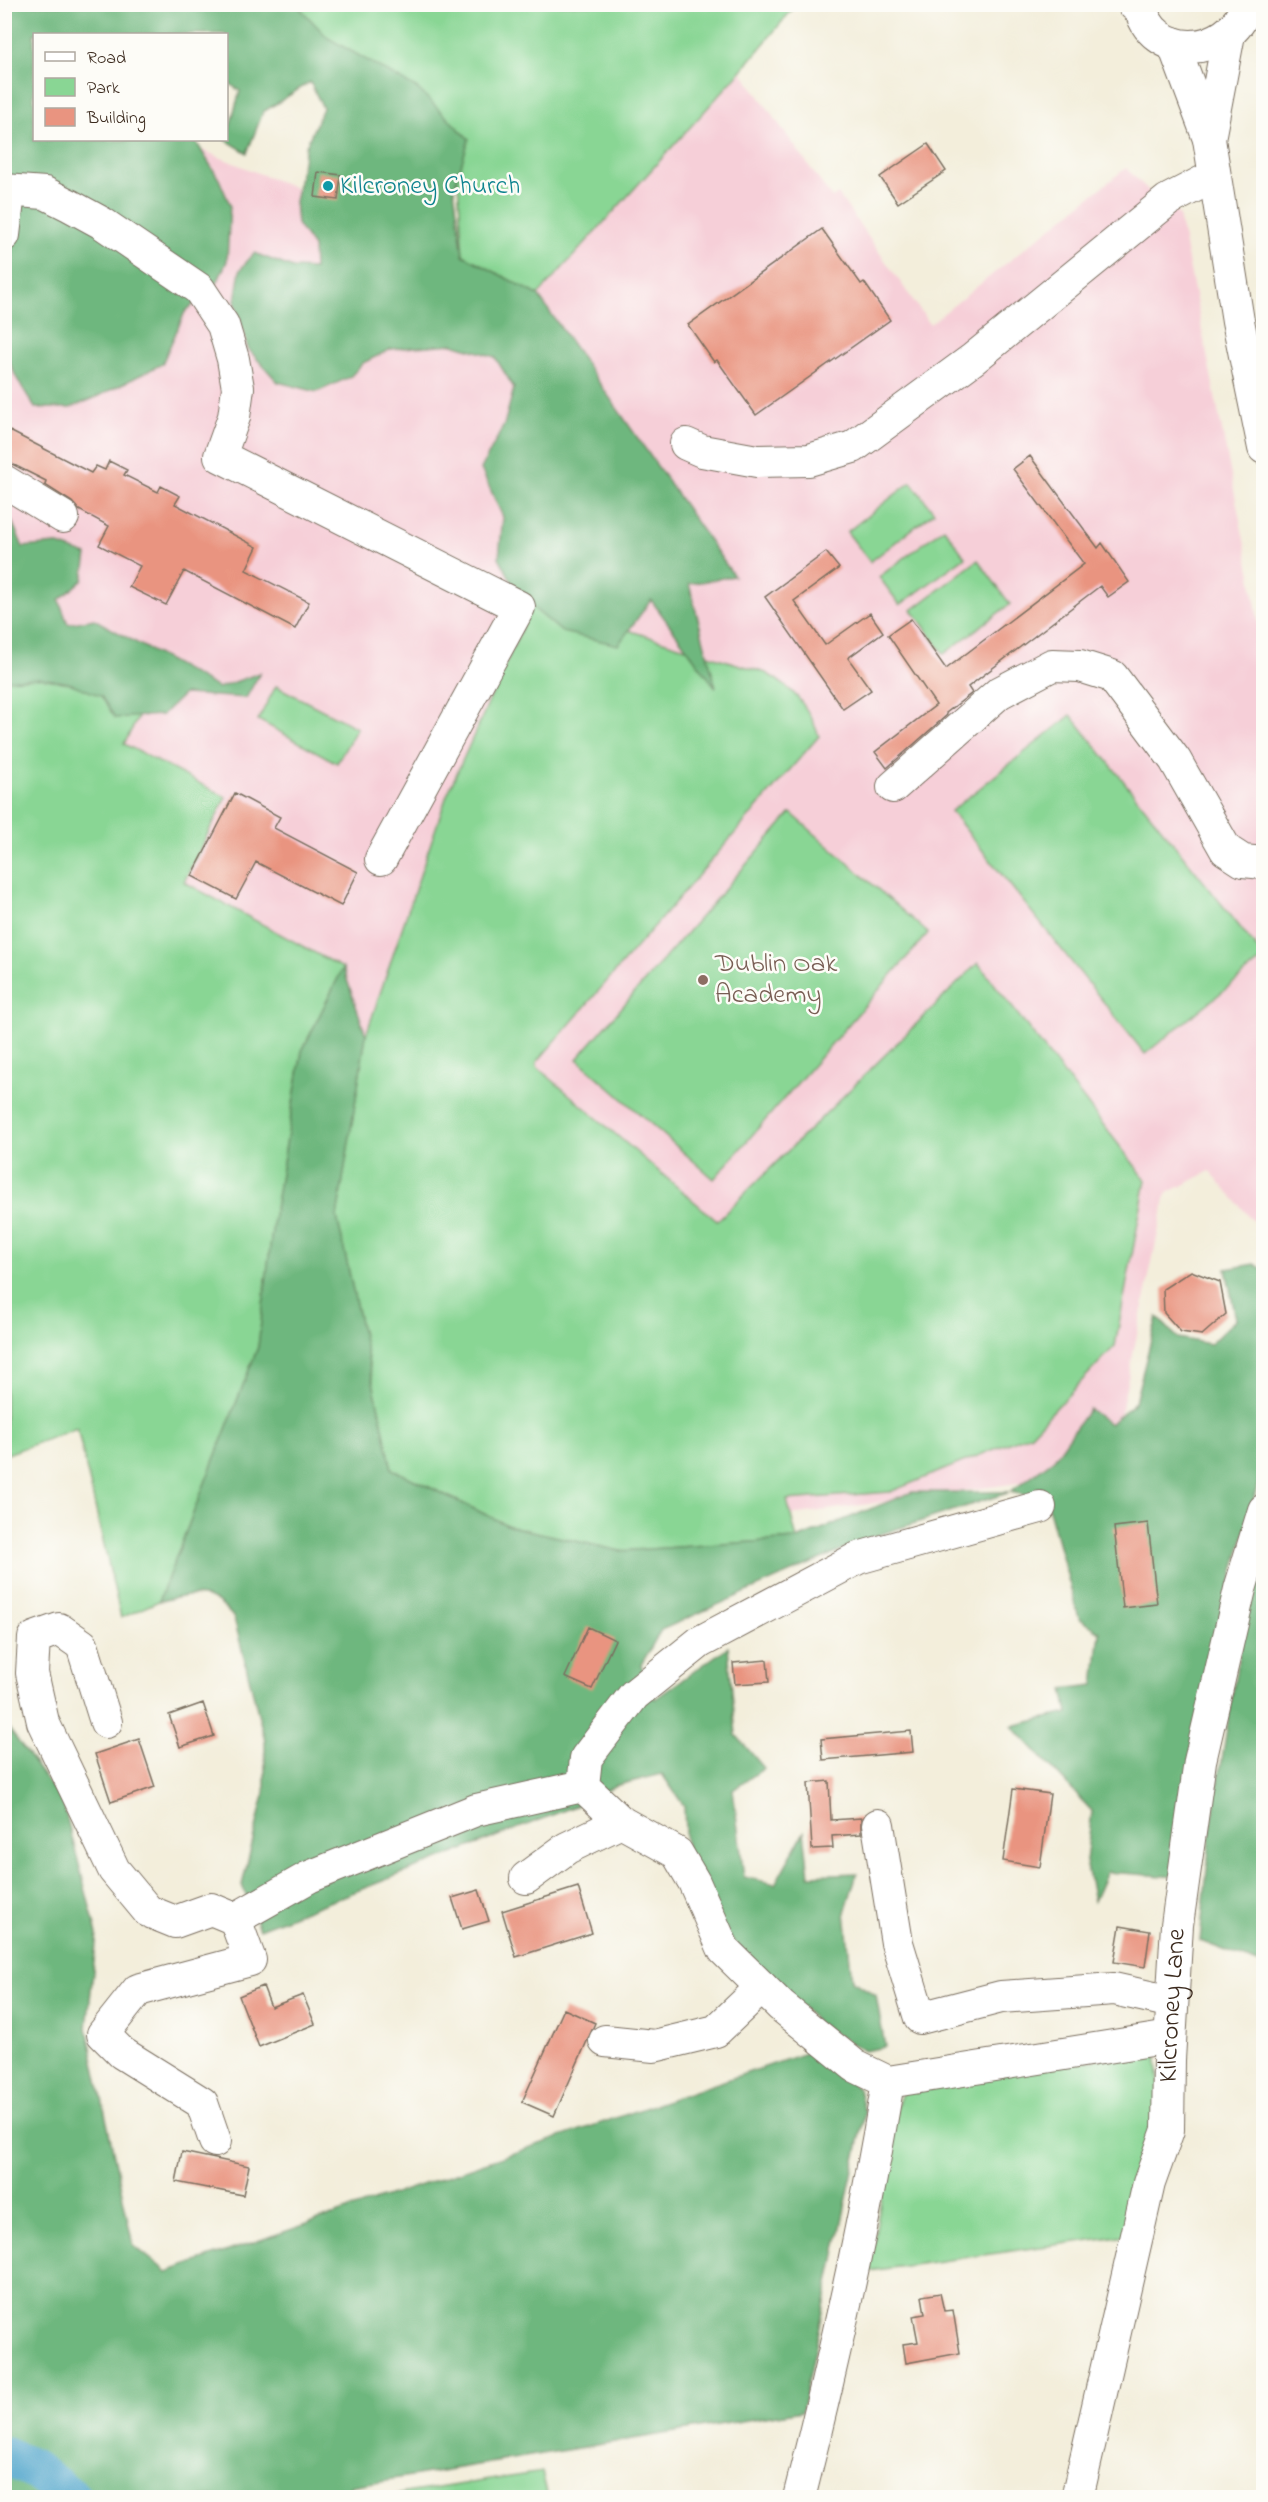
<svg xmlns="http://www.w3.org/2000/svg" width="1268" height="2502" font-family="'Indie Flower',sans-serif">
	<style>
		.built { fill: #f6cfd8 }
		.green { fill: #89d694; stroke: #628059; stroke-width: 1.5 }
		.forest { fill: #6eb77e; stroke: #54704e; stroke-width: 1.5 }
		.lines { fill: none; stroke-linecap: round; stroke-linejoin: round }
		.river { stroke: #4fa5cc; stroke-width: 39 }
		.building { fill: #e99480 }
		.minor-casing { stroke: #7b6f60; stroke-width: 34 }
		.major-casing { stroke: #7b6f60; stroke-width: 35 }
		.highway-casing { stroke: #7b6f60; stroke-width: 35 }
		.minor { stroke: #fff; stroke-width: 32 }
		.major { stroke: #fff; stroke-width: 33 }
		.highway { stroke: #fff; stroke-width: 33 }
		.culture-dot { fill: #0f9aa8; stroke: #fdfcf7; stroke-width: 2 }
		.education-dot { fill: #8d6e63; stroke: #fdfcf7; stroke-width: 2 }
		.labels { text-anchor: middle; dominant-baseline: central; stroke-width: 5; stroke-linejoin: round; paint-order: stroke }
		.culture-label { font-size: 27px; fill: #0d838f; stroke: #fdfcf7; text-anchor: start }
		.education-label { font-size: 27px; fill: #785e54; stroke: #fdfcf7; text-anchor: start }
		.street-label { font-size: 27px; fill: #3b2a1e; stroke: #fdfcf7 }
	</style>
	<rect width="100%" height="100%" fill="#fdfcf7"/>
	<filter id="ink" filterUnits="userSpaceOnUse"><feTurbulence type="fractalNoise" baseFrequency=".0167" numOctaves="2"/><feDisplacementMap in="SourceGraphic" scale="12" xChannelSelector="R" yChannelSelector="G"/><feConvolveMatrix kernelMatrix="1 2 1 2 8 2 1 2 1" color-interpolation-filters="sRGB"/></filter>
	<filter id="wash" filterUnits="userSpaceOnUse"><feTurbulence type="fractalNoise" baseFrequency=".008" numOctaves="4" result="noise"/><feDisplacementMap in="SourceGraphic" scale="24" xChannelSelector="R" yChannelSelector="G"/><feGaussianBlur stdDeviation="1.35" result="paint"/><feColorMatrix in="noise" values="0 0 0 0 0 0 0 0 0 0 0 0 0 0 0 0 0 1.4 0 .05"/><feComposite in="paint" operator="in"/></filter>
	<g filter="url(#wash)">
		<rect width="100%" height="100%" fill="#f3eedb"/>
		<path class="built" d="M 4,68 L 34,140 L 178,140 L 498,272 L 538,295 L 741,71 L 832,198 L 838,194 L 930,324 L 1126,168 L 1150,192 L 1179,215 L 1251,575 L 1263,653 L 1263,1224 L 1254,1222 L 1210,1171 L 1166,1194 L 1109,1470 L 757,1520 L 514,1530 L 329,1488 L 284,1175 L 5,789 Z"/>
		<path class="green" d="M 222,5 L 796,5 L 741,71 L 538,295 L 463,255 L 456,154 Z
			M 911,482 L 934,512 L 870,562 L 847,532 Z
			M 944,528 L 965,557 L 900,605 L 879,577 Z
			M 978,560 L 1010,604 L 944,654 L 912,610 Z
			M 534,601 L 766,673 C 795,690 807,704 819,736 L 537,1062 L 537,1067 L 717,1221 L 978,963 L 1146,1180 L 1115,1346 L 1031,1434 L 890,1492 L 787,1500 L 797,1539 L 620,1551 L 509,1526 L 392,1469 L 337,1217 L 366,1035 L 447,795 Z
			M 5,647 L 141,712 L 124,744 L 226,797 L 184,882 L 343,968 L 302,1051 L 274,1215 L 258,1347 L 159,1601 L 121,1618 L 77,1428 L 5,1455 Z
			M 276,686 L 357,728 L 337,763 L 258,720 Z
			M 1071,715 L 1263,956 L 1263,959 L 1145,1054 L 951,811 Z
			M 791,813 L 928,933 L 714,1179 L 577,1059 Z
			M 1156,2050 L 1161,2107 L 1141,2233 L 869,2271 L 896,2109 L 903,2090 Z
			M 542,2472 L 548,2497 L 391,2497 L 405,2493 Z"/>
		<path class="forest" d="M 4,5 L 297,5 L 328,38 L 418,89 L 469,139 L 454,189 L 463,255 L 538,295 L 734,576 L 689,584 L 716,688 L 651,600 L 618,645 L 562,632 L 519,596 L 499,557 L 503,517 L 481,469 L 504,425 L 514,388 L 495,357 L 453,344 L 391,349 L 363,363 L 350,377 L 317,392 L 278,382 L 248,349 L 235,301 L 240,270 L 254,253 L 293,268 L 314,269 L 313,247 L 297,224 L 295,202 L 306,146 L 323,108 L 310,82 L 263,112 L 247,153 L 226,140 L 240,91 L 227,82 L 226,34 L 34,34 L 34,140 L 195,140 L 219,179 L 230,205 L 227,261 L 217,283 L 185,312 L 162,364 L 97,397 L 70,408 L 35,408 L 16,377 L 5,351 L 7,294 L 16,209 L 5,177 Z
			M 5,513 L 10,517 L 23,547 L 56,544 L 87,555 L 83,580 L 59,600 L 68,624 L 94,619 L 218,688 L 260,673 L 246,698 L 184,694 L 162,715 L 115,718 L 101,696 L 69,683 L 41,678 L 5,680 Z
			M 343,968 L 366,1035 L 337,1217 L 392,1469 L 509,1526 L 620,1551 L 797,1539 L 912,1492 L 1010,1492 L 1054,1459 L 1089,1409 L 1110,1424 L 1135,1402 L 1157,1317 L 1178,1338 L 1210,1344 L 1236,1319 L 1226,1269 L 1254,1264 L 1263,1269 L 1263,1465 L 1205,1676 L 1177,1877 L 1107,1872 L 1094,1901 L 1086,1861 L 1092,1811 L 1012,1726 L 1068,1713 L 1063,1689 L 1094,1685 L 1100,1632 L 1079,1618 L 1046,1499 L 1010,1492 L 866,1539 L 661,1630 L 641,1665 L 655,1699 L 728,1647 L 736,1735 L 764,1768 L 733,1790 L 744,1877 L 775,1884 L 804,1832 L 809,1875 L 857,1873 L 845,1912 L 852,1981 L 876,1995 L 885,2047 L 864,2051 L 819,2024 L 727,1935 L 686,1856 L 684,1806 L 662,1774 L 614,1786 L 578,1805 L 259,1929 L 242,1885 L 265,1791 L 265,1741 L 234,1618 C 208,1587 195,1595 159,1601 L 258,1347 L 274,1215 L 302,1051 Z
			M 1263,1553 L 1263,1965 L 1200,1941 L 1211,1828 L 1246,1610 Z
			M 4,1722 L 63,1803 L 97,1934 L 87,2028 L 133,2245 L 167,2272 L 814,2050 L 859,2090 L 865,2113 L 802,2411 L 350,2486 L 353,2497 L 5,2497 Z"/>
		<g class="lines">
			<path class="river" d="M 4,2456 L 32,2468 L 72,2498"/>
		</g>
		<g id="blocks">
			<path class="building" d="M 928,144 L 946,171 L 898,203 L 880,177 Z
				M 318,172 L 341,175 L 338,200 L 315,197 Z
				M 822,229 L 861,284 L 864,282 L 890,320 L 756,415 L 717,360 L 714,362 L 688,325 Z
				M 4,428 L 91,473 L 96,466 L 105,470 L 109,461 L 127,470 L 124,475 L 158,492 L 161,486 L 180,496 L 175,504 L 257,547 L 246,570 L 309,602 L 295,629 L 184,571 L 166,605 L 129,587 L 140,566 L 99,545 L 109,526 L 79,510 L 72,502 L 45,485 L 46,481 L 4,460 Z
				M 1030,456 L 1098,548 L 1102,543 L 1129,582 L 1108,597 L 1100,586 L 968,687 L 972,693 L 946,713 L 947,715 L 887,768 L 875,752 L 936,705 L 888,635 L 911,619 L 946,669 L 1084,564 L 1013,469 Z
				M 826,552 L 839,568 L 794,601 L 825,645 L 870,613 L 883,632 L 848,658 L 871,690 L 843,709 L 765,597 Z
				M 235,793 L 280,817 L 274,828 L 358,872 L 341,906 L 256,862 L 236,899 L 192,876 Z
				M 1191,1271 L 1220,1282 L 1226,1314 L 1202,1335 L 1181,1332 L 1164,1313 L 1163,1289 Z
				M 1148,1523 L 1157,1604 L 1123,1608 L 1114,1527 Z
				M 588,1627 L 615,1640 L 592,1689 L 565,1677 Z
				M 767,1660 L 769,1682 L 735,1684 L 733,1663 Z
				M 203,1703 L 214,1736 L 180,1747 L 169,1715 Z
				M 911,1731 L 913,1752 L 823,1760 L 821,1739 Z
				M 139,1739 L 155,1787 L 111,1802 L 95,1754 Z
				M 829,1781 L 831,1820 L 861,1818 L 861,1834 L 832,1836 L 833,1848 L 812,1849 L 808,1783 Z
				M 1013,1789 L 1050,1794 L 1040,1867 L 1003,1861 Z
				M 578,1887 L 592,1933 L 516,1957 L 502,1911 Z
				M 479,1890 L 489,1921 L 462,1929 L 452,1898 Z
				M 1120,1926 L 1150,1931 L 1145,1967 L 1114,1962 Z
				M 263,1986 L 271,2007 L 303,1995 L 315,2024 L 259,2047 L 239,1996 Z
				M 564,2009 L 595,2023 L 554,2116 L 522,2102 Z
				M 182,2152 L 249,2166 L 243,2195 L 176,2182 Z
				M 940,2293 L 944,2311 L 953,2310 L 960,2353 L 906,2363 L 903,2344 L 918,2342 L 913,2316 L 925,2314 L 922,2296 Z"/>
		</g>
	</g>
	<g filter="url(#ink)">
		<use href="#blocks" fill-opacity="0" stroke="#7b6f60" stroke-width="1.5"/>
		<g class="lines">
			<g class="minor-casing">
				<g id="minor">
					<path d="M 1173,43 L 1209,139 L 1238,321 L 1264,448"/>
					<path d="M 1209,139 L 1229,34"/>
					<path d="M 4,190 L 45,193 L 69,205 L 102,223 L 199,289 L 223,325 L 233,359 L 238,388 L 234,417 L 220,456 L 519,607 L 381,859"/>
					<path d="M 4,197 L 8,201 L 4,235"/>
					<path d="M 686,444 L 702,451 L 757,461 L 809,460 L 853,447 L 973,359 L 1168,200 L 1214,176"/>
					<path d="M 4,481 L 63,517"/>
					<path d="M 893,787 L 999,693 L 1052,665 L 1080,666 L 1112,676 L 1175,760 L 1226,850 L 1243,861 L 1264,863"/>
					<path d="M 1040,1507 L 858,1558 L 700,1642 L 634,1695 L 586,1758 L 583,1786 L 621,1822 L 677,1853 L 694,1882 L 724,1950 L 781,2006 L 855,2066 L 888,2082 L 1170,2037"/>
					<path d="M 106,1722 L 82,1645 L 59,1629 L 34,1638 L 32,1673 L 43,1722 L 114,1870 L 148,1911 L 175,1922 L 211,1909 L 235,1919 L 250,1960 L 138,1990 L 103,2034 L 122,2053 L 202,2103 L 215,2141"/>
					<path d="M 878,1825 L 897,1943 L 920,2018 L 1001,1997 L 1114,1989 L 1172,2002"/>
					<path d="M 526,1878 L 567,1848 L 621,1822"/>
					<path d="M 235,1919 L 309,1877 L 476,1810 L 583,1786"/>
					<path d="M 605,2041 L 654,2046 L 716,2031 L 762,1987"/>
					<path d="M 799,2498 C 834,2360 865,2222 888,2082"/>
					<path id="s1" d="M 1077,2498 L 1149,2183 L 1168,2130 L 1169,2060 L 1177,1925 L 1200,1761 L 1240,1589 L 1264,1510"/>
				</g>
			</g>
			<g class="major-casing">
				<path id="major" d="M 1140,4 C 1150,62 1231,59 1247,4"/>
			</g>
			<g class="highway-casing">
				<path id="highway" d="M 1134,4 L 1140,9"/>
			</g>
			<use href="#minor" class="minor"/>
			<use href="#major" class="major"/>
			<use href="#highway" class="highway"/>
		</g>
	</g>
	<circle class="culture-dot" cx="328" cy="186" r="6"/>
	<circle class="education-dot" cx="703" cy="980" r="6"/>
	<g class="labels">
		<g class="culture-label">
			<text x="340" y="186">Kilcroney Church</text>
		</g>
		<g class="education-label">
			<text x="715" y="964">Dublin Oak<tspan x="715" dy="31">Academy</tspan></text>
		</g>
		<g class="street-label">
			<text stroke="none"><textPath href="#s1" startOffset="504">Kilcroney Lane</textPath></text>
		</g>
	</g>
	<rect width="1268" height="2502" fill="none" stroke="#fdfcf7" stroke-width="24"/>
	<rect x="33" y="33" width="195" height="108" fill="#fdfcf7" stroke="#afa8a0" stroke-width="1.5"/>
	<rect x="45" y="52" width="30" height="9" fill="#ffffff" stroke="#afa8a0" stroke-width="1.5"/>
	<text x="87" y="63" font-size="18" fill="#3b2a1e">Road</text>
	<rect x="45" y="78" width="30" height="18" fill="#89d694" stroke="#afa8a0" stroke-width="1.5"/>
	<text x="87" y="93" font-size="18" fill="#3b2a1e">Park</text>
	<rect x="45" y="108" width="30" height="18" fill="#e99480" stroke="#afa8a0" stroke-width="1.5"/>
	<text x="87" y="123" font-size="18" fill="#3b2a1e">Building</text>
</svg>
